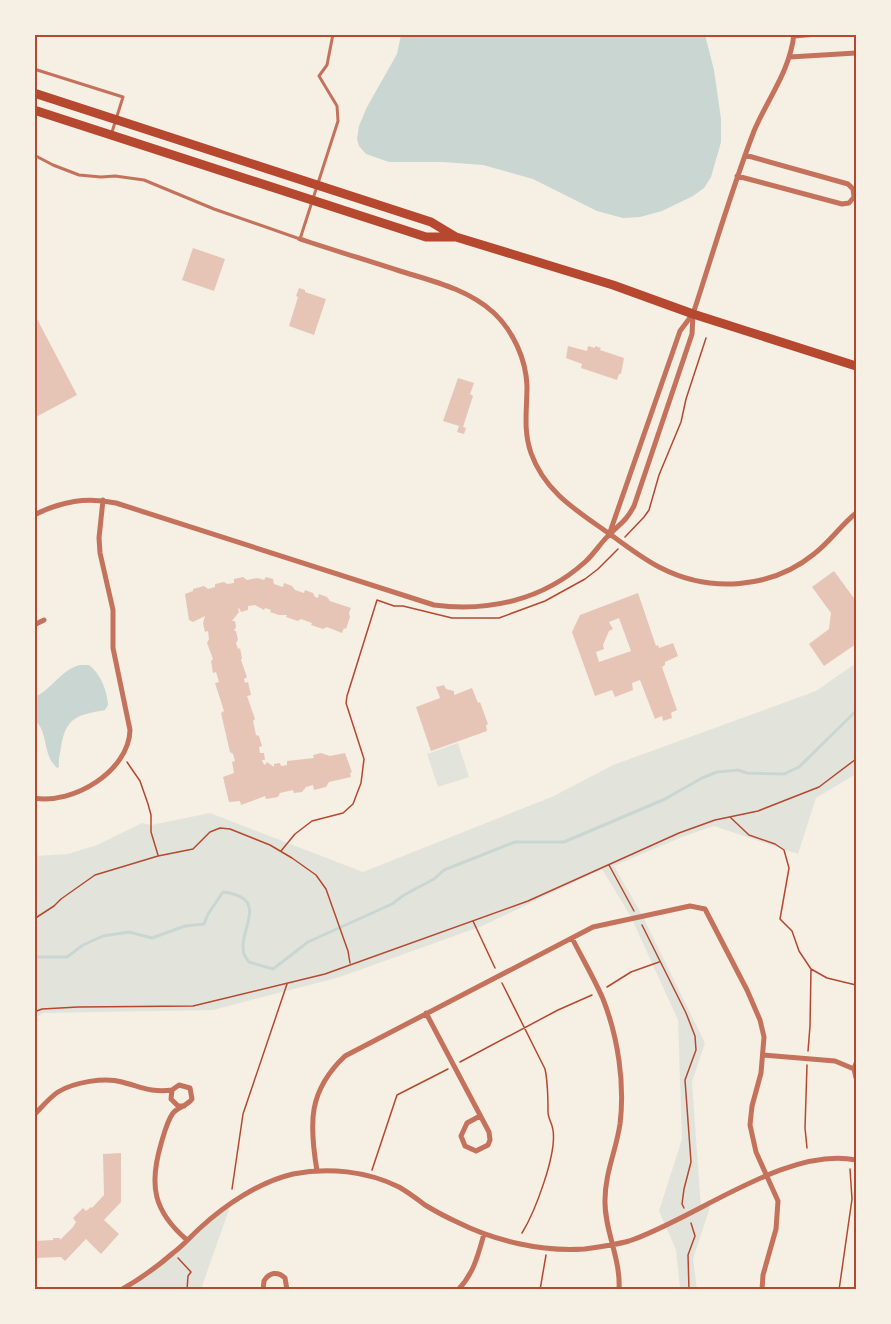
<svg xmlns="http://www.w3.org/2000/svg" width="891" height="1324" font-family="'Source Sans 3',sans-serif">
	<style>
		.green { fill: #e2e4dc }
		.water { fill: #c9d6d2 }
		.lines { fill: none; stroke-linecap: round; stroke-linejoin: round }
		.stream { stroke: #c9d6d2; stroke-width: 3 }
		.building { fill: #e6c5b7; fill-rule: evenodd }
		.path { stroke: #b5482f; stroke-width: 1.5 }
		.service { stroke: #c5725c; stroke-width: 3 }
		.minor { stroke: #c5725c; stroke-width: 5 }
		.primary { stroke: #b5482f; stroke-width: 9 }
		.neatline { fill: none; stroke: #b5482f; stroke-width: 2 }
	</style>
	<rect width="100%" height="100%" fill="#f6efe4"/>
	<path class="green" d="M 856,663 L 856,774 L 816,798 L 798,854 L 714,826 L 682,837 L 614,866 L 642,915 L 705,1043 L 692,1082 L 701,1208 L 711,1204 L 693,1259 L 697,1289 L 680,1289 L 676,1250 L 659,1211 L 682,1139 L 678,1020 L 631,917 L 602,869 L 482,926 L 340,977 L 213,1010 L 43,1013 L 35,1018 L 34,856 L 68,854 L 97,845 L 142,823 L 151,825 L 210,813 L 363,872 L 554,796 L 613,765 L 816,691 Z
		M 458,743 L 469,777 L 438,787 L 427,754 Z
		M 231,1204 L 201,1289 L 121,1290 L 141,1278 Z"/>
	<path class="water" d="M 401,35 L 705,35 L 714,70 L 721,119 L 721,142 L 711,177 L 704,188 L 693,196 L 662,211 L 640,217 L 623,218 L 597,211 L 533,179 L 483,165 L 443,162 L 389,162 L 366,154 L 359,146 L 357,139 L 359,126 L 367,107 L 397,54 Z
		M 80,665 L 89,665 C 101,674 107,691 108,705 L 105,710 C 77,715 66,717 61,747 C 60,754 58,760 59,767 L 57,768 C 42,754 49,734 35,720 L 35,697 C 52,689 62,669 80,665 Z"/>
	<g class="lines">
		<path class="stream" d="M 34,957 L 67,957 L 83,945 L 103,936 L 129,932 L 152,938 L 185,926 L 204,924 L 208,914 L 223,892 C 272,898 237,930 244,954 C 245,957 247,959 249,962 L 273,969 L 308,942 L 392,904 L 404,895 L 434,879 L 444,870 L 515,842 L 564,842 L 665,799 L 702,778 L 717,772 L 738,770 L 747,773 L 784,774 L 799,767 L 856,711"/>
	</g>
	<path class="building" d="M 193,248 L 225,259 L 214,291 L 182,280 Z
		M 299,288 L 305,290 L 305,292 L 326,299 L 314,335 L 289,326 L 298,297 L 296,296 Z
		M 37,319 L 77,395 L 34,418 L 34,320 Z
		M 568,346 L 587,351 L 588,346 L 595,348 L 595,346 L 601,348 L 600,350 L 624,358 L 621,374 L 619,374 L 617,380 L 581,368 L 582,364 L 566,358 Z
		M 458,378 L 474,383 L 470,394 L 473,396 L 463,427 L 466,428 L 464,434 L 457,432 L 459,426 L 443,421 Z
		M 834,571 L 856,601 L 856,644 L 824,666 L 809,644 L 829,629 L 831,613 L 812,587 Z
		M 243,577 L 247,580 L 258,578 L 264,580 L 266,577 L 273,579 L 274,584 L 283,587 L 284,583 L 292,586 L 295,590 L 304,593 L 305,590 L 313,593 L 315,597 L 318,598 L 319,594 L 327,597 L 330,601 L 351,608 L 349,613 L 350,617 L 346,629 L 344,628 L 342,633 L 327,627 L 323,629 L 311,625 L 312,623 L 301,619 L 298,621 L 286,617 L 287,615 L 279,615 L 270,612 L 271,610 L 265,608 L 264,610 L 255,605 L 248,606 L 248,610 L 241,612 L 239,608 L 238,609 L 239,612 L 232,621 L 235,621 L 236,627 L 234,631 L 236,631 L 238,640 L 236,643 L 238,649 L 240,648 L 242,658 L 241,660 L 247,677 L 244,679 L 245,683 L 248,682 L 251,695 L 247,696 L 255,719 L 253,721 L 256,735 L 259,736 L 262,746 L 259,747 L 260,753 L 264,753 L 265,760 L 262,760 L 263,763 L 265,765 L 267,762 L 274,767 L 274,764 L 280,763 L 281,766 L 287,765 L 287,761 L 314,758 L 313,755 L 321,753 L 330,756 L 345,753 L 352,772 L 350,773 L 351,777 L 329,782 L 326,787 L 314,790 L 313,785 L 306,787 L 302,792 L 294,793 L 293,790 L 280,793 L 278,797 L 266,799 L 265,796 L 241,805 L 240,801 L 229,802 L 223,777 L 234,773 L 232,762 L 235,761 L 233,754 L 230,752 L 221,713 L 224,711 L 215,683 L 219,682 L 216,672 L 213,673 L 211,661 L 213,659 L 207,643 L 209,639 L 208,631 L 205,632 L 203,623 L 205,616 L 193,622 L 189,620 L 185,594 L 193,591 L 193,589 L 204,586 L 208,589 L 215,587 L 215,584 L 224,582 L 227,584 L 234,583 L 234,579 Z
		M 638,593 L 656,646 L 658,645 L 659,648 L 673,643 L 678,656 L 665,662 L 665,665 L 662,667 L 677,710 L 671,713 L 672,718 L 663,721 L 662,716 L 655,719 L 640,680 L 632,683 L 633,690 L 615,697 L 612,690 L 595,696 L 572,632 L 580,615 ZM 619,618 L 631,651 L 599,662 L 596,652 L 604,649 L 603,645 L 609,631 L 613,629 L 609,622 Z
		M 444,685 L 446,689 L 454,691 L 454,695 L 472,688 L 478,703 L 480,702 L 488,724 L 486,725 L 487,731 L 431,751 L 416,707 L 440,698 L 436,687 Z
		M 121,1153 L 121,1202 L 104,1220 L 119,1234 L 101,1254 L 86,1239 L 65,1261 L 61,1257 L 34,1258 L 34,1241 L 53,1240 L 53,1238 L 60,1238 L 60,1240 L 73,1227 L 76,1222 L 73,1218 L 83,1208 L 86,1211 L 91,1207 L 92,1208 L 104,1195 L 103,1154 Z"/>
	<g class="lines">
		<path class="path" d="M 625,537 L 644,517 L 649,510 L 659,475 L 681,422 L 686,399 L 706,338
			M 127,762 L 140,781 L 148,804 L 151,815 L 151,832 L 158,855
			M 731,818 L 749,835 L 775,844 L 784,850 L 789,868 L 780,919 L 792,931 L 799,951 L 811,969 L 827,978 L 856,985
			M 281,851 L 295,834 L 312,821 L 343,813 L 353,804 L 361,783 L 364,759 L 346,703 L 347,696 L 377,600 L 394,606 L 403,606 L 452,618 L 499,618 L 545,601 L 585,579 L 598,569 L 618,549
			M 609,865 L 634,911
			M 34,919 L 54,906 L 61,899 L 95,875 L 158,856 L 193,849 L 210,832 L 220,828 L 230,829 L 270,845 L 292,858 L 316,875 L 326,889 L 348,951 L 350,963
			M 473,921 L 495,968
			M 642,925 L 686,1013 L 695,1036 L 696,1050 L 685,1080 L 691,1162 L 684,1189 L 682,1204 L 684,1208
			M 502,983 L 545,1069 C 548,1083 548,1098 548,1112 C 548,1118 552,1123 553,1130 C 557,1154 535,1212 522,1233
			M 607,987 L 631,972 L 659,962
			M 34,1012 L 42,1009 L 78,1007 L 193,1006 L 325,974 L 528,901 L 679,833 L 715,820 L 758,811 L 819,787 L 856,759
			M 808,1051 L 810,1026 L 811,969
			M 460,1062 L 558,1010 L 592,995
			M 807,1065 L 805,1128 L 807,1148
			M 372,1170 L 397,1095 L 448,1069
			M 232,1189 L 243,1114 L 287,984
			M 178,1258 L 191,1272 L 188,1276 L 187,1290
			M 540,1290 L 546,1255
			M 689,1290 L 688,1255 L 695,1236 L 691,1223
			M 839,1290 L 852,1199 L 850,1169"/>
		<path class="service" d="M 34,69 L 123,97 L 112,132
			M 34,155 L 53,165 L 79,175 L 101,177 L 115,176 L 144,180 L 214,209 L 300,239 L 338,121 L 337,106 L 319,76 L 327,65 L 333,34"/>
		<path class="minor" d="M 794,36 L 817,34
			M 790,57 L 856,53
			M 737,176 L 842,204 L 849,203 L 854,197 L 853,189 L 848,184 L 745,155
			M 300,239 C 333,250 366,260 400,271 C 432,281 468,289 494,313 C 513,331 526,359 527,386 C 527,409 523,430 531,453 C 544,490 574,509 604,530 C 623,543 641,558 661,568 C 710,593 771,589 814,554 C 830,542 841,525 856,513
			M 34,515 C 62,501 86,497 116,503 L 434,605 C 489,612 543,600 585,562 C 595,553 601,542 610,534 C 622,522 626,521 634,506 L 692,334 L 693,314 C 713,253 731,191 754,131 C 768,98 790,71 794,34
			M 610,532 L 680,331 L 692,315
			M 34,625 L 44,620
			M 34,798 C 73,805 129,771 130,730 L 113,648 L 113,610 L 100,553 L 99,538 L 103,500
			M 572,938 C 582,958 594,978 603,999 C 618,1037 625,1084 620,1124 C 616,1151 605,1173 605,1200 C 604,1230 621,1258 619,1290
			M 426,1013 L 489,1132 L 490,1140 L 488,1145 L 476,1151 L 465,1146 L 461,1136 L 467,1123 L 480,1116
			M 763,1055 L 835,1061 L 854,1069
			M 856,1063 L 854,1069 L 856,1078
			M 184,1106 L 178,1106 L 171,1099 L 172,1090 L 179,1085 L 190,1088 L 192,1099 C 187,1106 178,1107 173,1113 C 167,1121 164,1134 161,1144 C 149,1185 153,1211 187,1240
			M 34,1115 C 42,1107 50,1097 58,1092 C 74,1082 105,1077 122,1082 C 141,1087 152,1093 172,1090
			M 317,1171 C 309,1123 308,1091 345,1056 L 593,927 L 690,906 L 705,909 L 747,990 L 760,1020 L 764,1037 L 761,1073 L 752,1106 L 750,1125 L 756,1152 L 778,1201 L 776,1229 L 763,1275 L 762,1290
			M 121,1290 C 140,1279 157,1267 173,1253 C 183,1246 191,1236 200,1228 C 225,1205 259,1182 293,1174 C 328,1167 367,1171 399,1187 C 408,1192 417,1199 425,1205 C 435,1211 446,1217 457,1222 C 495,1241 542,1252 584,1249 C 599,1247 615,1245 629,1241 C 695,1219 786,1146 856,1160
			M 263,1290 L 264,1281 C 269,1272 278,1271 285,1278 L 287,1290
			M 458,1290 C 474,1273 478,1255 484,1234"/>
		<path class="primary" d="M 34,93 L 431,222 L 456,237 L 613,285 L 693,314 L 856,366
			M 34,110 L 426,237 L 453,237"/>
	</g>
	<rect width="891" height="1324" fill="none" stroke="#f6efe4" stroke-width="72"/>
	<rect x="36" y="36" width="819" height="1252" class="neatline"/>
</svg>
